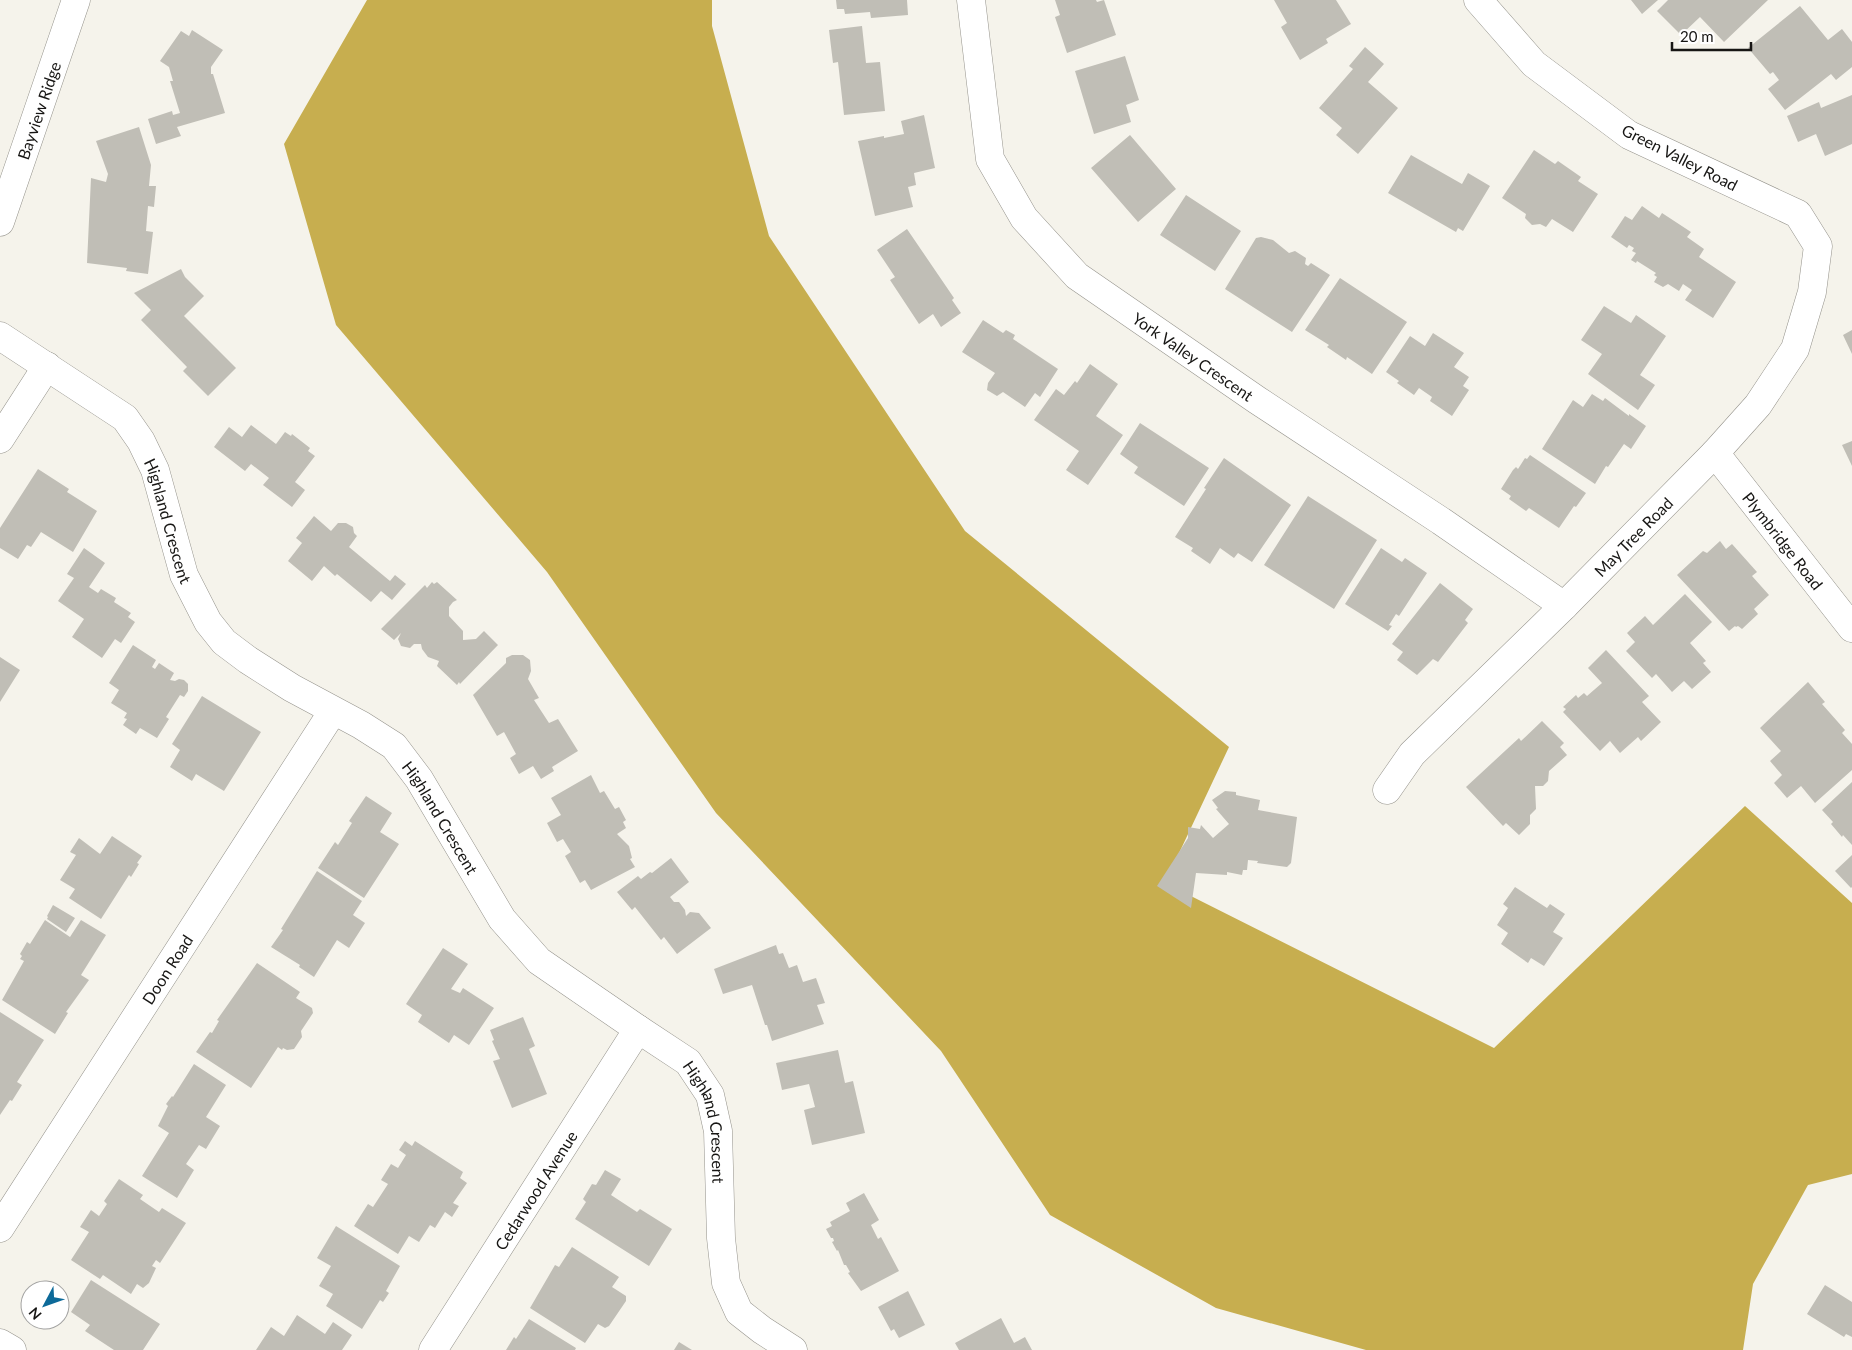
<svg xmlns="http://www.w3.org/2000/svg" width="1852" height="1350" font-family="Lato,sans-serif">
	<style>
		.forest { fill: #c7ae4f }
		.building { fill: #c0beb6 }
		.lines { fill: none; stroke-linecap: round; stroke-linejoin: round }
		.minor-casing { stroke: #95938c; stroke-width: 29 }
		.minor { stroke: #fff; stroke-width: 28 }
		.labels { text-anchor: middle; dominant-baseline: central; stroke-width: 4; stroke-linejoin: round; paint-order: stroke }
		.street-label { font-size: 16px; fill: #171614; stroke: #fff }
	</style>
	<rect width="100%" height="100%" fill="#f5f3eb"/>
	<path class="forest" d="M 367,0 L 712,0 L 712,26 L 769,236 L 965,531 L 1229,747 L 1165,883 L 1494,1048 L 1745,806 L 1852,903 L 1852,1174 L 1808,1185 L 1753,1284 L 1743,1350 L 1366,1350 L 1216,1308 L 1050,1215 L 941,1051 L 716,813 L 547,572 L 336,325 L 284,144 Z"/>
	<path class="building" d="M 836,0 L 907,0 L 908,15 L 871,18 L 870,12 L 845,14 L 844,9 L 837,9 Z
		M 1055,0 L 1096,0 L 1097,2 L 1104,0 L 1116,35 L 1067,53 L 1055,17 L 1060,15 Z
		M 1274,0 L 1336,0 L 1351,24 L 1326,39 L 1328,43 L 1300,60 L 1281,27 L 1287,23 Z
		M 1631,0 L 1658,0 L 1642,14 Z
		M 1668,0 L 1768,0 L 1724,42 L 1700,17 L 1681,35 L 1657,11 Z
		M 1800,6 L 1828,40 L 1842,29 L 1852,42 L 1852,67 L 1836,80 L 1831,74 L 1785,110 L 1768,89 L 1779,80 L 1773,72 L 1770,74 L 1748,48 Z
		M 862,26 L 866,63 L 880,62 L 885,111 L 844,115 L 838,62 L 833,63 L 829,30 Z
		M 192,30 L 223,50 L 211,67 L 211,74 L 213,74 L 225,113 L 177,127 L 181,136 L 156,144 L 148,119 L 172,111 L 173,115 L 180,113 L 170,81 L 173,81 L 169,67 L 160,61 L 181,31 L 189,36 Z
		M 1365,47 L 1384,64 L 1368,82 L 1398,108 L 1358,154 L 1336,135 L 1342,128 L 1319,108 L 1353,69 L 1349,66 Z
		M 1125,56 L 1139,100 L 1126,105 L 1131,122 L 1094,134 L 1075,71 Z
		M 1852,95 L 1852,144 L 1825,156 L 1816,134 L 1798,142 L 1787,116 L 1819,102 L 1821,108 Z
		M 924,115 L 935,168 L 914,173 L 916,185 L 908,187 L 913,207 L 875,216 L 858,141 L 884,136 L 884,138 L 904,134 L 901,121 Z
		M 139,127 L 151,165 L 149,186 L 156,186 L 154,207 L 148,206 L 146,231 L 153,232 L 148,274 L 126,271 L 127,268 L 87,263 L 91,178 L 106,182 L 108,174 L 96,141 Z
		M 1130,135 L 1176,189 L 1138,222 L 1091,168 Z
		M 1534,150 L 1555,164 L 1558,161 L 1581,177 L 1578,181 L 1598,194 L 1573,232 L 1552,219 L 1546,227 L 1540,224 L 1532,225 L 1525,218 L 1526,214 L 1502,198 Z
		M 1411,155 L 1462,184 L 1468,173 L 1490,186 L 1463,231 L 1458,228 L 1456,232 L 1388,193 Z
		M 1186,195 L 1241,231 L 1215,271 L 1160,235 Z
		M 1642,206 L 1659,218 L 1662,213 L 1691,232 L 1687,237 L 1704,249 L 1699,257 L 1736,282 L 1713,318 L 1685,300 L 1692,290 L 1683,284 L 1679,291 L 1668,284 L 1663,287 L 1654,282 L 1657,277 L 1654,275 L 1656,273 L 1637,261 L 1636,263 L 1631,260 L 1636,253 L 1632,251 L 1634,248 L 1629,245 L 1627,248 L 1611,237 L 1625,216 L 1632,220 Z
		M 907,229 L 954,298 L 952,300 L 961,313 L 941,327 L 933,314 L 919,324 L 890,280 L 895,277 L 877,250 Z
		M 1261,237 L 1273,240 L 1289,253 L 1295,251 L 1306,258 L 1305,264 L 1308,266 L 1311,263 L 1330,275 L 1292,332 L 1225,289 L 1256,238 Z
		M 181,269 L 185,277 L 204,296 L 184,316 L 236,368 L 208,396 L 183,371 L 187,367 L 141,320 L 151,310 L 134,293 Z
		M 1340,278 L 1407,322 L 1372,374 L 1347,357 L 1346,360 L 1327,347 L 1329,345 L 1305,330 Z
		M 1604,306 L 1631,323 L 1636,315 L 1666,336 L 1640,375 L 1655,385 L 1638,410 L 1588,374 L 1602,354 L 1581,340 Z
		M 983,320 L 1003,333 L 1006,330 L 1015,335 L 1013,339 L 1058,369 L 1040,397 L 1035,393 L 1025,407 L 1003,392 L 997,396 L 987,390 L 988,383 L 995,373 L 962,352 Z
		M 1852,330 L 1852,354 L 1843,335 Z
		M 1433,333 L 1464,353 L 1454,367 L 1469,377 L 1463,386 L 1469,390 L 1452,416 L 1430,401 L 1432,397 L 1419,388 L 1414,395 L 1397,383 L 1399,381 L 1386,372 L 1410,336 L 1425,346 Z
		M 1090,364 L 1118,384 L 1096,416 L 1123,435 L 1088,485 L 1066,470 L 1079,451 L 1034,420 L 1056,389 L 1064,395 L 1075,381 L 1077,383 Z
		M 1592,394 L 1603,401 L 1605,398 L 1629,416 L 1629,414 L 1646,426 L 1631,449 L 1624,444 L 1608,467 L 1606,466 L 1595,484 L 1542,449 L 1573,400 L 1583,407 Z
		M 1140,423 L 1209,468 L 1184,506 L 1134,473 L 1138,467 L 1120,454 Z
		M 251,425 L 276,444 L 285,432 L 291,436 L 292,434 L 310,448 L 308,451 L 315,456 L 295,482 L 305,490 L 292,507 L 263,485 L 269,478 L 251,464 L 245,471 L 214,447 L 229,427 L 242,437 Z
		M 1852,441 L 1852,466 L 1842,445 Z
		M 1530,455 L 1586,493 L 1576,507 L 1574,506 L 1559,528 L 1529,508 L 1526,511 L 1509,499 L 1511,496 L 1501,489 L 1513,470 L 1516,467 L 1518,469 L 1525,458 L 1527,459 Z
		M 1224,458 L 1291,505 L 1252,562 L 1238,553 L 1234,558 L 1220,548 L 1210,564 L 1191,551 L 1193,548 L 1175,537 L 1206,489 L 1204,488 Z
		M 38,469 L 69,489 L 67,492 L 97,511 L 73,552 L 41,532 L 31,547 L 27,545 L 18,559 L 0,548 L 0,528 Z
		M 1308,496 L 1377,540 L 1334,609 L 1264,565 Z
		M 314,516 L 331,531 L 338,523 L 346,523 L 353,527 L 354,533 L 357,536 L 349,547 L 390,581 L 395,575 L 406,584 L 392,600 L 381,591 L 371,602 L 337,574 L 335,576 L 324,566 L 312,581 L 288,561 L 302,543 L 296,538 Z
		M 1720,541 L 1726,549 L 1732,544 L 1757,572 L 1752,576 L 1769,595 L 1754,609 L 1758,614 L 1742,629 L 1738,626 L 1736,627 L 1735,626 L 1729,631 L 1677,575 L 1703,551 L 1707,553 Z
		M 84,548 L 105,563 L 89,587 L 98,593 L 101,589 L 116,598 L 114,602 L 131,613 L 128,617 L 135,622 L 121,643 L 115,639 L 102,658 L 72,637 L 84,619 L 58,601 L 74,578 L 67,574 Z
		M 1381,548 L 1402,562 L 1405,558 L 1427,573 L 1399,616 L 1396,614 L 1389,625 L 1392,626 L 1388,631 L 1345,604 Z
		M 432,582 L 434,584 L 437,582 L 457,600 L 453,602 L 449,607 L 449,616 L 463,631 L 463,640 L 476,639 L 484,631 L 498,645 L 460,684 L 459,682 L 457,685 L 437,666 L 439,661 L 428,657 L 422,649 L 421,644 L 414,644 L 410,648 L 401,646 L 398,639 L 401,633 L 394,640 L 381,629 L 425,585 L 427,588 Z
		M 1440,583 L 1473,609 L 1465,620 L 1468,623 L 1438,662 L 1433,659 L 1417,675 L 1397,660 L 1403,652 L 1392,644 Z
		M 1685,594 L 1712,622 L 1690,643 L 1706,661 L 1703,663 L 1711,672 L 1692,689 L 1684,681 L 1672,692 L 1656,674 L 1652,678 L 1626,651 L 1635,642 L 1627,633 L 1645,616 L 1653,625 Z
		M 133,645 L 156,660 L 152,667 L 155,669 L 159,663 L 174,673 L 170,680 L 175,681 L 179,679 L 184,680 L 188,684 L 188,691 L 184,697 L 180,695 L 166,717 L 169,719 L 157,738 L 140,728 L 136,734 L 123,725 L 127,719 L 124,718 L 127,713 L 111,703 L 119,690 L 109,683 Z
		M 1606,650 L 1649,696 L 1642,702 L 1661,722 L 1641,741 L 1638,737 L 1620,753 L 1610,741 L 1600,751 L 1563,712 L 1566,709 L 1563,707 L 1576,695 L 1578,698 L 1584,693 L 1587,696 L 1602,683 L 1588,668 Z
		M 512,655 L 523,655 L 530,660 L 531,671 L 528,679 L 539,698 L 534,700 L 549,723 L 558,719 L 578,751 L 552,767 L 554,771 L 541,779 L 533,766 L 519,774 L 510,758 L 516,754 L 504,732 L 497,736 L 473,695 L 506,663 L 506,658 Z
		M 0,657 L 20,670 L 0,702 Z
		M 1808,682 L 1825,702 L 1822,704 L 1845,730 L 1842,733 L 1852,744 L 1852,770 L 1815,803 L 1801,786 L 1787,798 L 1774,783 L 1782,775 L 1770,761 L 1781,751 L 1760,728 Z
		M 202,696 L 261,732 L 224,791 L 196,774 L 192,781 L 170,767 L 180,750 L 172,744 Z
		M 1542,721 L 1564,743 L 1560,747 L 1567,755 L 1549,771 L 1548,781 L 1543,786 L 1535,786 L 1536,809 L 1530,815 L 1530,824 L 1519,835 L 1506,823 L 1503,826 L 1466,787 L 1519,738 L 1521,741 Z
		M 591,775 L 600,793 L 604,791 L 615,809 L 619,807 L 626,820 L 623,822 L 626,828 L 617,834 L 629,846 L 632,858 L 630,859 L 635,867 L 591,890 L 585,880 L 580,883 L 565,856 L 571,852 L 563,839 L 557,842 L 547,823 L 561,815 L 551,798 Z
		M 1852,782 L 1852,845 L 1843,835 L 1842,837 L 1831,824 L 1833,822 L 1822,810 Z
		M 1225,791 L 1236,792 L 1236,795 L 1260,800 L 1258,810 L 1297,817 L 1291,863 L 1287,867 L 1257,863 L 1258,861 L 1248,860 L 1247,870 L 1243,870 L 1242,875 L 1227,872 L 1227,875 L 1196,873 L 1191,908 L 1157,886 L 1188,838 L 1188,827 L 1200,829 L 1201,825 L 1213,838 L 1229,824 L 1216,809 L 1218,808 L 1212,800 Z
		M 366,796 L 392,813 L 380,832 L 399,844 L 364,898 L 318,868 L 335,842 L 338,845 L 352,823 L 349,821 Z
		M 112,836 L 142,856 L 137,863 L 139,864 L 131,877 L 129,875 L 101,919 L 69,898 L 75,889 L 60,880 L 76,855 L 70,852 L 79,838 L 100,854 Z
		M 1852,855 L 1852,887 L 1851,888 L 1835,871 Z
		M 671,858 L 689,882 L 670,897 L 674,902 L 679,902 L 685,910 L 686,916 L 690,912 L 699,913 L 711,928 L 677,954 L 664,937 L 661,940 L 635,907 L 632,910 L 617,892 L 638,876 L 641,879 L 650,872 L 652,873 Z
		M 317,871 L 362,901 L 353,915 L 365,923 L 349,948 L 337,940 L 314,977 L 299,967 L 300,965 L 271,947 L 283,930 L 281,929 Z
		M 1515,887 L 1547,908 L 1550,904 L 1565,914 L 1553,932 L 1563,938 L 1544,966 L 1531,958 L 1528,963 L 1501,944 L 1508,933 L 1497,925 L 1508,908 L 1503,904 Z
		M 53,905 L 75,918 L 66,932 L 47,919 L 48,917 L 47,916 Z
		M 45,920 L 70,937 L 81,920 L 106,935 L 81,975 L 89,980 L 66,1012 L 68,1013 L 55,1034 L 2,1000 L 24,961 L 20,959 L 22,956 L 20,954 L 27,942 L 30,944 Z
		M 776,945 L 779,954 L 783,953 L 789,968 L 797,965 L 803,982 L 816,978 L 825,1003 L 817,1005 L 824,1024 L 772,1041 L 767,1025 L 765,1025 L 752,985 L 723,994 L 714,969 Z
		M 443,948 L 468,964 L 451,989 L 460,993 L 463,988 L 494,1008 L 469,1045 L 454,1035 L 449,1043 L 418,1022 L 422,1015 L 406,1004 Z
		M 257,963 L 300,992 L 296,998 L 312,1008 L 313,1013 L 301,1031 L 302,1037 L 294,1049 L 287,1050 L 283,1048 L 282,1050 L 278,1047 L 251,1088 L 196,1052 L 210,1032 L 212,1033 L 219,1021 L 217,1020 Z
		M 0,1012 L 44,1040 L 17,1082 L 22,1085 L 12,1101 L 10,1100 L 0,1115 Z
		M 523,1017 L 535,1046 L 529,1049 L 547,1094 L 512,1108 L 493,1061 L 500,1059 L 492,1041 L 494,1040 L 490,1030 Z
		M 838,1050 L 845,1083 L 853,1081 L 865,1133 L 812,1145 L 804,1110 L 815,1107 L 809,1084 L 782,1090 L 776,1063 Z
		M 194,1064 L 226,1085 L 206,1117 L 220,1126 L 206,1149 L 199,1145 L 186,1164 L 194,1170 L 177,1198 L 142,1176 L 169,1133 L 158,1126 L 168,1106 L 166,1104 L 172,1096 L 173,1097 Z
		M 405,1141 L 412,1146 L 415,1141 L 463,1172 L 460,1178 L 467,1183 L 453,1203 L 459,1206 L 452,1217 L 445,1212 L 435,1228 L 430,1225 L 419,1242 L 409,1236 L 398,1254 L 354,1226 L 368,1204 L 373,1207 L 388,1184 L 381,1180 L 391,1164 L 398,1168 L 406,1155 L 399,1150 Z
		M 605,1170 L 621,1179 L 611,1195 L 637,1212 L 640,1209 L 672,1229 L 649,1266 L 575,1219 L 586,1202 L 583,1199 L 592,1184 L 596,1185 Z
		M 119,1179 L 143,1195 L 140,1199 L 159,1212 L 162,1208 L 186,1223 L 160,1263 L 156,1260 L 152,1266 L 156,1268 L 149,1283 L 143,1288 L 137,1284 L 131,1294 L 103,1275 L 100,1279 L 71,1260 L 89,1232 L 80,1227 L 91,1210 L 99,1216 L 107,1204 L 104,1201 Z
		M 864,1193 L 879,1220 L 871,1225 L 878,1239 L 881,1237 L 899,1271 L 861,1291 L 848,1273 L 850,1272 L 846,1265 L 844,1265 L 838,1250 L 837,1251 L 832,1242 L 834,1241 L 833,1238 L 831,1238 L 826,1229 L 832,1226 L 830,1222 L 850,1211 L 846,1203 Z
		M 336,1226 L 400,1266 L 386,1291 L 389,1293 L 383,1302 L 380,1300 L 362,1329 L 326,1306 L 333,1294 L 319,1286 L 331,1266 L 317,1258 Z
		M 572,1247 L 619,1277 L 612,1287 L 626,1296 L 626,1301 L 609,1326 L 605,1328 L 598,1324 L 585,1343 L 530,1308 L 555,1265 L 559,1267 Z
		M 91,1280 L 160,1324 L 143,1350 L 114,1350 L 85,1331 L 90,1325 L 71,1312 Z
		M 1825,1285 L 1852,1302 L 1852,1337 L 1846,1334 L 1844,1337 L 1807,1314 Z
		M 908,1291 L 925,1325 L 899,1338 L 894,1329 L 891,1331 L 878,1307 Z
		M 297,1315 L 325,1334 L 333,1322 L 352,1335 L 342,1350 L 256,1350 L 271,1327 L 284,1336 Z
		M 1001,1318 L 1014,1343 L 1025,1337 L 1032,1350 L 959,1350 L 955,1343 Z
		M 529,1319 L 576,1348 L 575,1350 L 506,1350 L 514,1337 L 516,1339 Z
		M 679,1342 L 692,1350 L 674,1350 Z"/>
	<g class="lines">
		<g class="minor-casing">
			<g id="minor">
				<path id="s1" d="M 971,0 L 990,159 L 1024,218 L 1077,276 L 1257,400 L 1441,521 L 1564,606"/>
				<path id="s2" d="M 0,222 L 76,0"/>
				<path id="s3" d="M 0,336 L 125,418 L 141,441 L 155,470 L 184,575 L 208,622 L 224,642 L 248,660 L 292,688 L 361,725 L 394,746 L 419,779 L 502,919 L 539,961 L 638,1029 L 688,1062 L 710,1095 L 718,1131 L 721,1238 L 726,1283 L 739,1312 L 762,1330 L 793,1350"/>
				<path d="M 0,439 L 47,366"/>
				<path id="s4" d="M 1715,453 L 1852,628"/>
				<path id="s5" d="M 1387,790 L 1412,754 L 1564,606 L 1715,453 L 1758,405 L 1795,349 L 1812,292 L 1818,246 L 1798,214 L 1629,135 L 1534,64 L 1478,0"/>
				<path id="s6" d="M 0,1228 L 333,711"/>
				<path d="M 0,1343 L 12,1350"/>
				<path id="s7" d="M 433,1350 L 638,1029"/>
			</g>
		</g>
		<use href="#minor" class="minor"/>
	</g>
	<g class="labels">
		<g class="street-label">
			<text stroke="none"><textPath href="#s2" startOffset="118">Bayview Ridge</textPath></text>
			<text transform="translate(1680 157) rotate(27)">Green Valley Road</text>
			<text stroke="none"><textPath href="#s1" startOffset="448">York Valley Crescent</textPath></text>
			<text stroke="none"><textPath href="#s3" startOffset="262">Highland Crescent</textPath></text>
			<text stroke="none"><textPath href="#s5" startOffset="354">May Tree Road</textPath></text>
			<text stroke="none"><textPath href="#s4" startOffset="111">Plymbridge Road</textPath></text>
			<text stroke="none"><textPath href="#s3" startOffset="682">Highland Crescent</textPath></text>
			<text stroke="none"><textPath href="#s6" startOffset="308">Doon Road</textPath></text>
			<text stroke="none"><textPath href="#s3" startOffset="1101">Highland Crescent</textPath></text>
			<text stroke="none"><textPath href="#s7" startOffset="190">Cedarwood Avenue</textPath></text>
		</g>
	</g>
	<g transform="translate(45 1305) rotate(229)"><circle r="24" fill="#ffffff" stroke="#a2a2a1"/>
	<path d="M0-4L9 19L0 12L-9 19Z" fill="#0d6a99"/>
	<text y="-8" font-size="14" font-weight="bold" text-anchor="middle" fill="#171614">N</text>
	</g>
	<path d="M1672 42v8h79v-8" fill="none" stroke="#171614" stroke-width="2.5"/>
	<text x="1680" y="42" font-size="15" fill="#171614" stroke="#ffffff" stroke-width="4" paint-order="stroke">20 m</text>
</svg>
